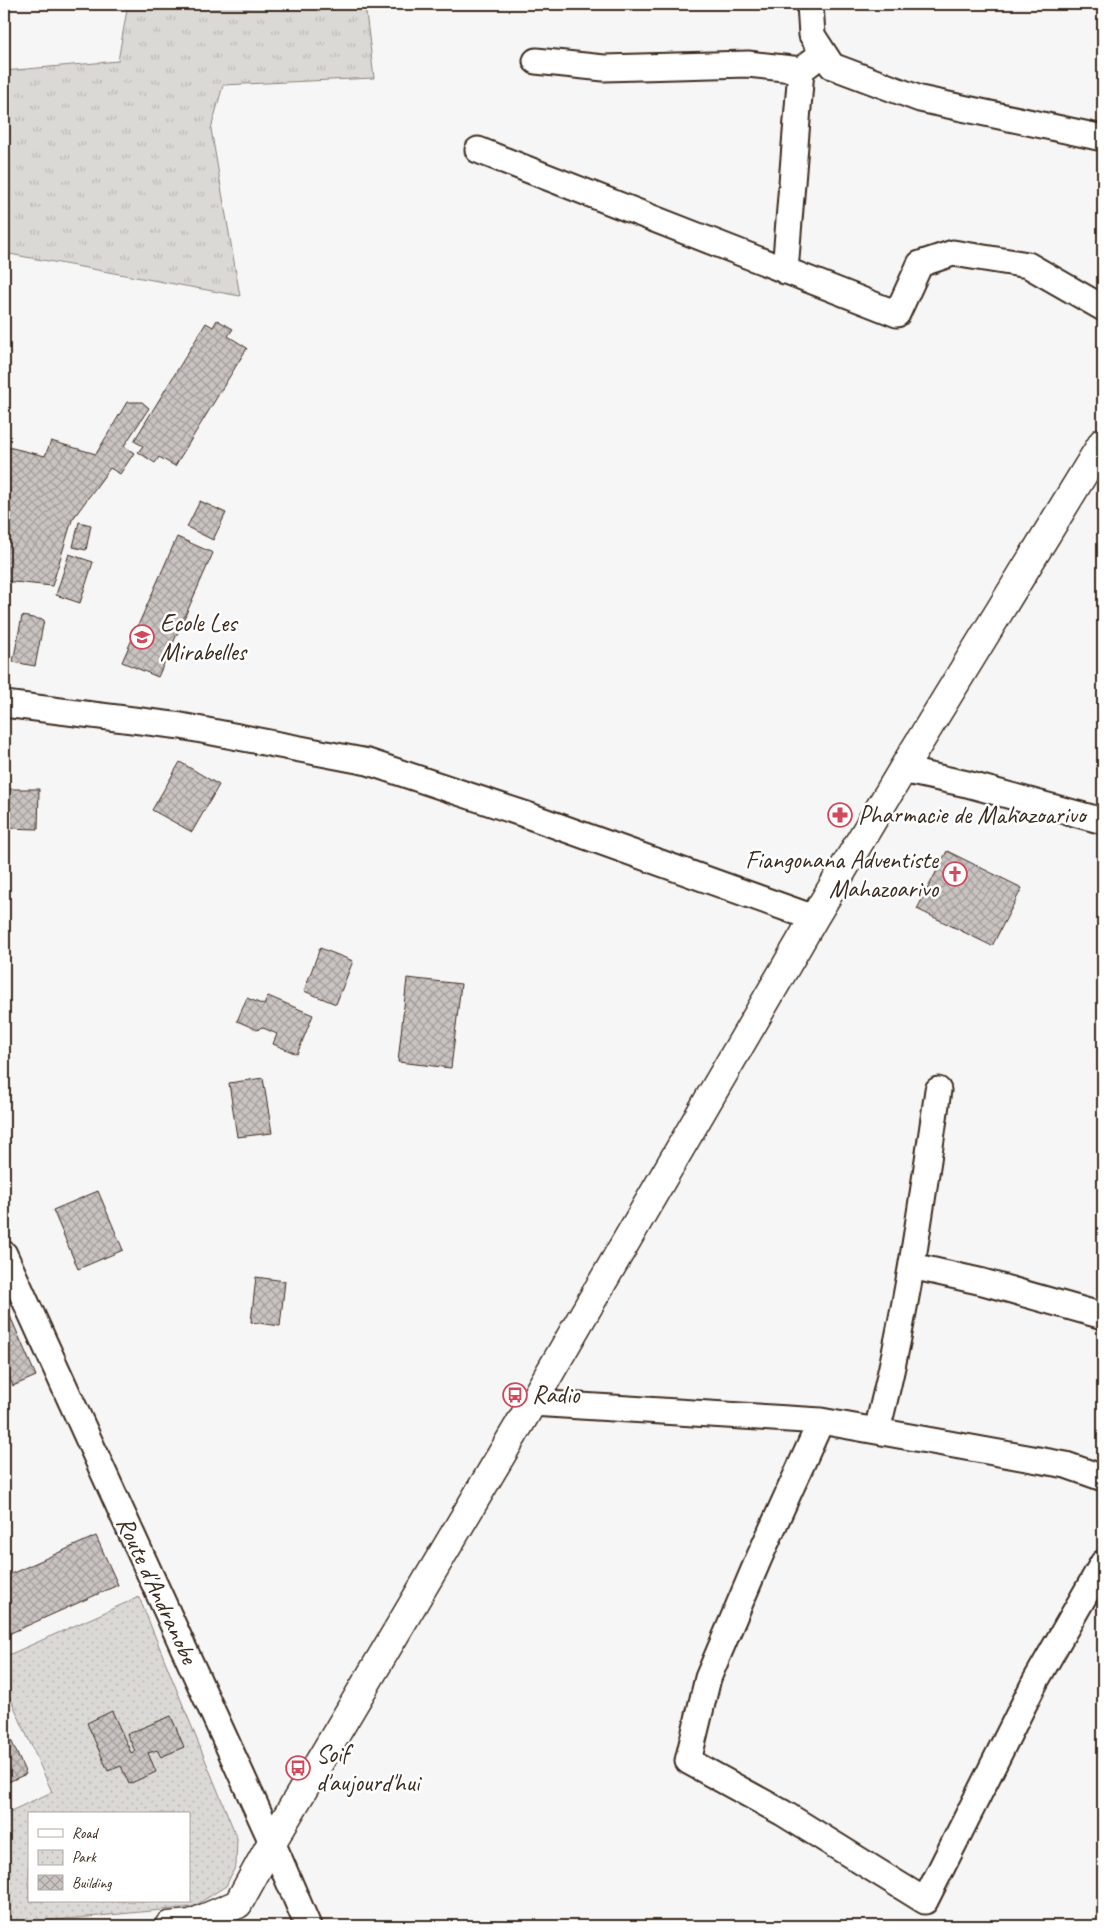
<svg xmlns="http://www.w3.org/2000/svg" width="1107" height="1930" font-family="Caveat,sans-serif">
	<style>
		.grass { fill: url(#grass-tufts); stroke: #8b827a }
		.park { fill: url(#park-dots); stroke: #8b827a; fill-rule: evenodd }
		.building { fill: url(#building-cross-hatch); stroke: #3b2a1e }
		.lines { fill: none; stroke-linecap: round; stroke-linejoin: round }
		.street-casing { stroke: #3b2a1e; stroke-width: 29 }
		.secondary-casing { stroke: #3b2a1e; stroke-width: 31 }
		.street { stroke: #fff; stroke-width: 25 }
		.secondary { stroke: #fff; stroke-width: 28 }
		.labels { text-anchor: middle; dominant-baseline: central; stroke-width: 5; stroke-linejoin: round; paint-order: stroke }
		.poi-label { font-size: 25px; fill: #3b2a1e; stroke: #fff; text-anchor: start }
		.street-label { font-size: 25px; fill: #3b2a1e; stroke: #fff }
	</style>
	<defs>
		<pattern id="grass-tufts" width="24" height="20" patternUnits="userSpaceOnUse" patternTransform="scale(1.25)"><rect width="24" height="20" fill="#dbd9d6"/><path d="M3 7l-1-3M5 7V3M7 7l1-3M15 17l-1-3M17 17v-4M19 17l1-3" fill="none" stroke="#bdbab7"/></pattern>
		<pattern id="park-dots" width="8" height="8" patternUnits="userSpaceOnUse" patternTransform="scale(1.25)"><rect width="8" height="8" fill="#dbd9d6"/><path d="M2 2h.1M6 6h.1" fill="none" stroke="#bdbab7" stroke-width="1.8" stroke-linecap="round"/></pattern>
		<pattern id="building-cross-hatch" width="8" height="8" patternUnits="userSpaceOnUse" patternTransform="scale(1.25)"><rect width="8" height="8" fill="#c9c3c1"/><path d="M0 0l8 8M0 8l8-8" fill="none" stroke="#a49f9c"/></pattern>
	</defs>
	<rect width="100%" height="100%" fill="#f7f6f6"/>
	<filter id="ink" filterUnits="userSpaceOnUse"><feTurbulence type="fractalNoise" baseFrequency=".02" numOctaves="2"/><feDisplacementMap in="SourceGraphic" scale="10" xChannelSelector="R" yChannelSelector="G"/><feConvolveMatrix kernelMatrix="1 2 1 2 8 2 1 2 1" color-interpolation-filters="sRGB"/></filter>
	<g filter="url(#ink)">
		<path class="grass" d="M 128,4 L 365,4 L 374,78 L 223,85 L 211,129 L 240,296 L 4,253 L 4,71 L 118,61 Z"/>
		<path class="park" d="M 139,1597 L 237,1838 L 236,1865 L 226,1886 L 193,1907 L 4,1925 L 4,1814 L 52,1792 L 4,1684 L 4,1657 ZM 29,1814 L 189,1814 L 189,1901 L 29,1901 Z"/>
		<path class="building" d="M 217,320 L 233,329 L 228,336 L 247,348 L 175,466 L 159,457 L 155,463 L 138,452 L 143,446 L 134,441 L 206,323 L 213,327 Z
			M 127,402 L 142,402 L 149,408 L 124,446 L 134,453 L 120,474 L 110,468 L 72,520 L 52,586 L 4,581 L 4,446 L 45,456 L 51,441 L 96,454 Z
			M 200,501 L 226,513 L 213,540 L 187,527 Z
			M 79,522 L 91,525 L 86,550 L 73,547 Z
			M 177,537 L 213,553 L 158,677 L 122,662 Z
			M 69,554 L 93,562 L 80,603 L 56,595 Z
			M 22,616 L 44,620 L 35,666 L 13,662 Z
			M 180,762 L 219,785 L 192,832 L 152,810 Z
			M 4,789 L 39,789 L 38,829 L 4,828 Z
			M 947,851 L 1022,888 L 992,946 L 917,909 Z
			M 320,948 L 353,961 L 336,1004 L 304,991 Z
			M 407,978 L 461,984 L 451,1068 L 398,1062 Z
			M 268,996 L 313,1015 L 297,1054 L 273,1044 L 277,1034 L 261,1027 L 258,1030 L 237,1021 L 247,998 L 264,1005 Z
			M 263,1078 L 272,1133 L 237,1137 L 229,1083 Z
			M 98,1191 L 123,1250 L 78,1269 L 53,1210 Z
			M 256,1277 L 285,1281 L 280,1326 L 251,1322 Z
			M 10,1316 L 36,1376 L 13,1386 L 8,1375 L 4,1377 L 4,1318 Z
			M 96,1536 L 118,1585 L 4,1636 L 4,1577 Z
			M 112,1711 L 131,1753 L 135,1751 L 127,1734 L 171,1716 L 184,1747 L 161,1757 L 157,1750 L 148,1753 L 156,1772 L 129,1784 L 121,1766 L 108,1771 L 87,1723 Z
			M 4,1724 L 26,1774 L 4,1784 Z"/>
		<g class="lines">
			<g class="street-casing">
				<path id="street" d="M 810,4 L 812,35 L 832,66 L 920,99 L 1103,138
					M 536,61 L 604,68 L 748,64 L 801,70
					M 478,150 L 897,314 L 920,264 L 953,253 L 1028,265 L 1103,308
					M 785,271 L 801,70 L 814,60
					M 4,704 L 181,726 L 368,762 L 524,814 L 814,918
					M 902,770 L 967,784 L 1103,821
					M 4,1254 L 272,1842 L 308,1926
					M 912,1266 L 983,1282 L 1103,1316
					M 532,1403 L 821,1421 L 1066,1465 L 1103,1478
					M 821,1421 L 759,1558 L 708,1678 L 688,1761 L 783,1813 L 925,1901 L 1035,1682 L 1103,1563
					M 877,1430 C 906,1318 922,1204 938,1090"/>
			</g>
			<g class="secondary-casing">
				<path id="secondary" d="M 169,1926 L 191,1924 L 238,1904 L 272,1842 L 538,1393 L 814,918 L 909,759 L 1103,442"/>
			</g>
			<use href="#street" class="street"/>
			<use href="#secondary" class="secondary"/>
		</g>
	</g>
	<defs>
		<g id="school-ring" transform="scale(1.25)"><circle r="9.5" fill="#fff" stroke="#d1495b" stroke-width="1.5"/><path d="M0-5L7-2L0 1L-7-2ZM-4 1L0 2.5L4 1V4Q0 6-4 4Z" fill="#d1495b"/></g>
		<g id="pharmacy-ring" transform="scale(1.25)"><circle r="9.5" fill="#fff" stroke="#d1495b" stroke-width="1.5"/><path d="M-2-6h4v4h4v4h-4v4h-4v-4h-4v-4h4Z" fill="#d1495b"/></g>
		<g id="church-ring" transform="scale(1.25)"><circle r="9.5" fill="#fff" stroke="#d1495b" stroke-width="1.5"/><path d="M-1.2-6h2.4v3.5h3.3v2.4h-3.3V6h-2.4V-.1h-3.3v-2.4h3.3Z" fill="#d1495b"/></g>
		<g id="bus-ring" transform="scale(1.25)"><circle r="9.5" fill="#fff" stroke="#d1495b" stroke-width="1.5"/><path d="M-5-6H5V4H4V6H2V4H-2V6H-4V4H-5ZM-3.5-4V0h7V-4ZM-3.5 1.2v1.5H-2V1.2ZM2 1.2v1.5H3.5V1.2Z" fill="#d1495b"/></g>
	</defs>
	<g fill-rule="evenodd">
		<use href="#school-ring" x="142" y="637"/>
		<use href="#pharmacy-ring" x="840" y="815"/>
		<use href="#church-ring" x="955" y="874"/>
		<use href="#bus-ring" x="515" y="1395"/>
		<use href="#bus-ring" x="298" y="1768"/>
	</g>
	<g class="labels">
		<g class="poi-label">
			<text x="160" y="623">Ecole Les<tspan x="160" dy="29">Mirabelles</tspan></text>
			<text x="858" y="815">Pharmacie de Mahazoarivo</text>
			<text x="938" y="860" text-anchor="end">Fiangonana Adventiste<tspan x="938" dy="29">Mahazoarivo</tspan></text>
			<text x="532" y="1395">Radio</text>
			<text x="316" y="1754">Soif<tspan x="316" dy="29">d'aujourd'hui</tspan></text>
		</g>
		<g class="street-label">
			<text transform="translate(157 1590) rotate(65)">Route d'Andranobe</text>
		</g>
	</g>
	<rect width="1107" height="1930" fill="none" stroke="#fff" stroke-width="20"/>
	<rect x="10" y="10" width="1087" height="1910" fill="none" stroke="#3b2a1e" stroke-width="2" filter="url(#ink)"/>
	<rect x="28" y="1812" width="162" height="90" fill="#ffffff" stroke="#b1aaa5"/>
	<rect x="38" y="1829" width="25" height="8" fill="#ffffff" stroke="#b1aaa5"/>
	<text x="72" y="1838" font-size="15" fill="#3b2a1e">Road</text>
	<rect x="38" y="1850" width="25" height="15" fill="url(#park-dots)" stroke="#b1aaa5"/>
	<text x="72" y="1862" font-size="15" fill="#3b2a1e">Park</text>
	<rect x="38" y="1875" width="25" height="15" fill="url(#building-cross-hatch)" stroke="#b1aaa5"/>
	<text x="72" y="1888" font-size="15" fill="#3b2a1e">Building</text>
</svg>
